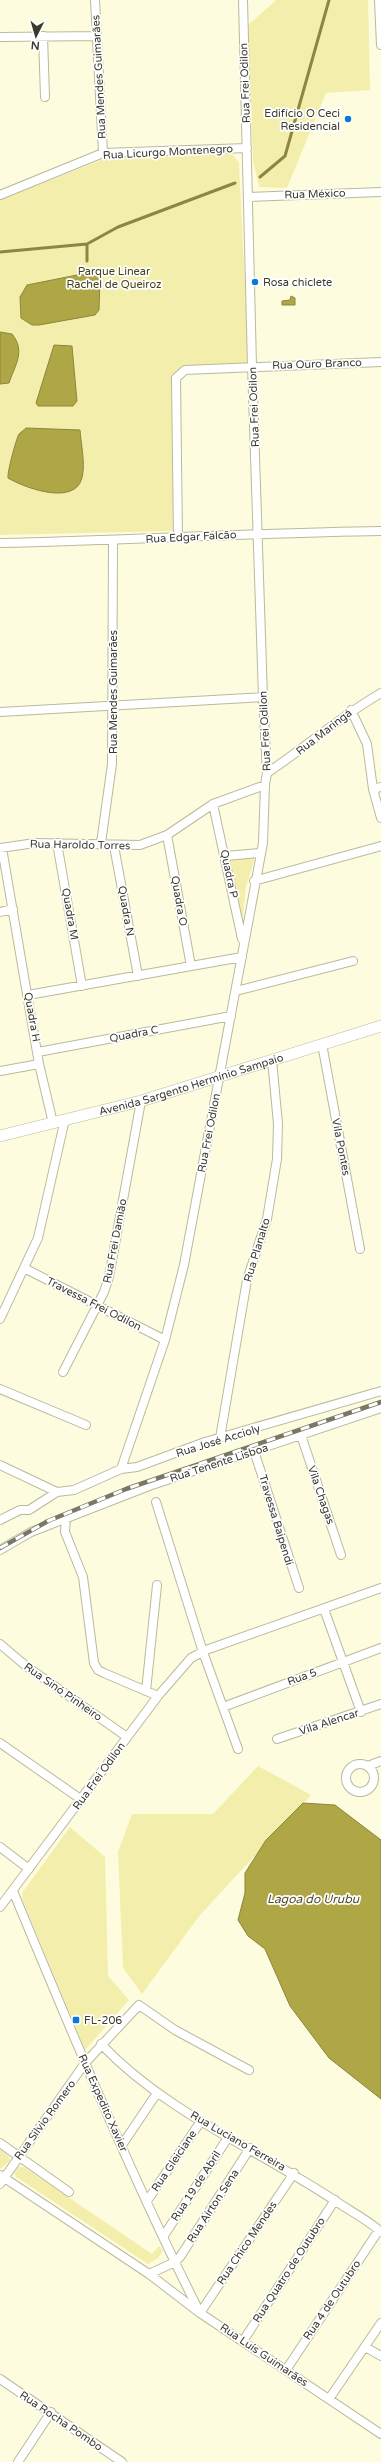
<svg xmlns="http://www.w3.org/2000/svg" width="381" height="2462" font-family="'Varela Round',sans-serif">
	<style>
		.green { fill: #f4eead }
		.water { fill: #afa645; stroke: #8c863e }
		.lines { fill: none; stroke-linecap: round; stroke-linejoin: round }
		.stream { stroke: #8c863e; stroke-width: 3 }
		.street-casing { stroke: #bbb99d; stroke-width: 10 }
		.secondary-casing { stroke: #bbb99d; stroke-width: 12 }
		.street { stroke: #fff; stroke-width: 8 }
		.secondary { stroke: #fff; stroke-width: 11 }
		.rail-casing { stroke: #797867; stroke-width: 4.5 }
		.rail { stroke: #fff; stroke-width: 3; stroke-dasharray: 9; stroke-linecap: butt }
		.poi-dot { fill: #0a77df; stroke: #fff; stroke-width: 1.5 }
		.labels { text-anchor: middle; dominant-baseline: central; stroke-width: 3.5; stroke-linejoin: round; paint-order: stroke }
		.street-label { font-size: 11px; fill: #3b3a2f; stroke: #fff }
		.poi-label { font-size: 11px; fill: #3b3a2f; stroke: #fff; text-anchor: start }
		.park-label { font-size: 11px; fill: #454118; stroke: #fff }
		.water-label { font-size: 12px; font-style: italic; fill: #504c24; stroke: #fff }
	</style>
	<rect width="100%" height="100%" fill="#fefcde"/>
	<path class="green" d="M 276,0 L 368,0 L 370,90 L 326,93 L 287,188 L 259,187 L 253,161 L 248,25 Z
		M 231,152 L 239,163 L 249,364 L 185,367 L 172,379 L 174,531 L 0,535 L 0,200 L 107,158 Z
		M 255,857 L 246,887 L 242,925 L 229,861 Z
		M 258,1766 L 311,1795 L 200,1915 L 142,1994 L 123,1968 L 118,1852 L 132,1814 L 213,1814 Z
		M 70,1827 L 105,1857 L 108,1976 L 129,2000 L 85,2050 L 23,1901 L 22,1893 Z
		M 0,2150 L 9,2156 L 10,2161 L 0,2169 Z
		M 18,2167 L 24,2167 L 152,2254 L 159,2246 L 163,2251 L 158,2258 L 148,2264 L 16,2177 L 14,2172 Z"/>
	<path class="water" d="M 92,272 L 100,277 L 99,310 L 95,315 L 39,325 L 32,325 L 21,318 L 20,297 L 27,285 Z
		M 291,296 L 295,298 L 295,305 L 282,305 L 282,301 L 290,300 Z
		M 0,332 L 12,334 C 26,351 15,365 9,383 L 0,384 Z
		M 54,345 L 72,346 L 77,401 L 73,406 L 38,406 L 36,403 Z
		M 26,428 L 80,430 C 81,445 87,470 80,483 C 68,504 23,487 8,478 C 7,473 16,439 19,434 C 21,432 24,430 26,428 Z
		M 303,1803 L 335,1805 L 381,1840 L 381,2099 L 329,2058 L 290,2006 L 265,1949 L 248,1936 L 238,1920 L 245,1893 L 245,1873 L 266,1840 Z"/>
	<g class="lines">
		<path class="stream" d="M 260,177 L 285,156 L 329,0
			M 87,244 L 87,261
			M 0,252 L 87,244 L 118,227 L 235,183"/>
		<g class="street-casing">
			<path id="street" d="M 95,0 L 103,153
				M 379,0 L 381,45
				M 43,36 L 45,97
				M 0,37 L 97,36
				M 0,195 L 103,153 L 247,148
				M 248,197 L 381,192
				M 178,538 L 176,378 L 185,370 L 381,362
				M 0,543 C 127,540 254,533 381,531
				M 351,710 L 367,744 L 373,789 L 381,818
				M 0,712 L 263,697
				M 267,773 C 306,747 341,716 381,693
				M 373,789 L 381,787
				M 213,804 L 242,939
				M 167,835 L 191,966
				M 57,843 L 82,986
				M 101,843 L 112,764 L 113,541
				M 114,846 L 138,976
				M 0,848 L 35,843 L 140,845 L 167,835 L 213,804 L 265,785
				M 2,848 L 39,1064 L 53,1123
				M 226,856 L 260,853
				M 254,881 L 381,846
				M 0,912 L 13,909
				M 236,991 L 353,961
				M 28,995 L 242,957
				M 322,1044 L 360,1249
				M 38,1052 L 231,1016
				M 0,1071 L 39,1064
				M 24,1268 L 165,1340
				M 0,1319 L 38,1238 L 65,1119
				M 63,1372 L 104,1292 L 109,1277 L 141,1101
				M 0,1389 L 86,1425
				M 301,1435 L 341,1555
				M 220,1438 L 247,1280 L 267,1219 L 277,1159 L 278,1124 L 272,1060
				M 254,1451 L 299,1588
				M 0,1465 L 57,1492
				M 121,1469 L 165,1340 L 184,1265 L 263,843 L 265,785 L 267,773 L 263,697 L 252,366 L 243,0
				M 156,1502 L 203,1652 L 238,1749
				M 66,1519 L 65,1532 L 83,1577 L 94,1663 L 98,1670 L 104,1673 L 158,1696
				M 0,1520 L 20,1510 L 29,1510 L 57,1492 L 74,1490 L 121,1469 L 137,1467 L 205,1442 L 381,1391
				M 0,1550 L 31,1532 L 149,1486 L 381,1408
				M 324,1609 L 361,1712
				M 0,1644 L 26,1666 L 127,1737
				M 146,1691 L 157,1585
				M 223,1707 L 381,1648
				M 277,1739 L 381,1704
				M 0,1743 L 82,1800
				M346 1778a14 14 0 1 1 28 0a14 14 0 1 1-28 0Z
				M 368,1766 L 381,1761
				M 0,1847 L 29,1869
				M 13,1891 C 72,2033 131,2176 200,2313 L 294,2173
				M 0,1907 L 158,1696 L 191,1658 L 206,1650 L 381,1588
				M 101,2044 C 168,2115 263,2151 343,2206 C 356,2214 370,2222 381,2232
				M 0,2143 L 69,2192
				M 122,2145 L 157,2093
				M 0,2175 L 149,2274 L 200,2313 L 381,2434
				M 0,2184 L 85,2063 L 139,2005 L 175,2030 L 249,2070
				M 147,2201 L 201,2121
				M 163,2237 L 229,2136
				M 149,2274 L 175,2262 L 180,2257 L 250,2148
				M 243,2341 L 335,2200
				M 365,2347 L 381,2356
				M 286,2370 L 379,2230
				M 0,2379 L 122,2462
				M 329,2399 L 381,2323
				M 18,2462 L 51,2412"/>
		</g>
		<g class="secondary-casing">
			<g id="secondary">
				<path id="s1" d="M 0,1136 L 141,1101 L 381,1026"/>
			</g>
		</g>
		<use href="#street" class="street"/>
		<use href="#secondary" class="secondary"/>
		<g class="rail-casing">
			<path id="rail" d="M 0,1548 L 48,1521 L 126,1489 L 381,1402"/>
		</g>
		<use href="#rail" class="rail"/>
	</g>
	<g class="poi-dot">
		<circle cx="348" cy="119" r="4"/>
		<circle cx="255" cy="282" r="4"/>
		<rect x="72" y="2016" width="8" height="8" rx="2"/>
	</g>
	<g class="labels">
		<g class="street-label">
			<text transform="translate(99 77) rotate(-93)">Rua Mendes Guimarães</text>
			<text transform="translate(245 83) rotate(-92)">Rua Frei Odilon</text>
			<text transform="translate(168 152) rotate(-3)">Rua Licurgo Montenegro</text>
			<text transform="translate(315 194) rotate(-2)">Rua México</text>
			<text transform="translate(317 364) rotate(-2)">Rua Ouro Branco</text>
			<text transform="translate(254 407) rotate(-92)">Rua Frei Odilon</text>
			<text transform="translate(191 537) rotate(-3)">Rua Edgar Falcão</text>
			<text transform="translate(113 692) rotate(-90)">Rua Mendes Guimarães</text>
			<text transform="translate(265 731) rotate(-93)">Rua Frei Odilon</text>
			<text transform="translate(324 732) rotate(-38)">Rua Maringá</text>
			<text transform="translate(80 845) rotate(1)">Rua Haroldo Torres</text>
			<text transform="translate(229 874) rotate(78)">Quadra P</text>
			<text transform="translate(179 901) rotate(80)">Quadra O</text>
			<text transform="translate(126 911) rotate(80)">Quadra N</text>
			<text transform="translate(70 914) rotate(80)">Quadra M</text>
			<text transform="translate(32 1017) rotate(80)">Quadra H</text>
			<text transform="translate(134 1034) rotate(-11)">Quadra C</text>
			<text stroke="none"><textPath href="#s1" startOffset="198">Avenida Sargento Hermínio Sampaio</textPath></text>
			<text transform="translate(209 1133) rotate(-79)">Rua Frei Odilon</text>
			<text transform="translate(341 1147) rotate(79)">Vila Pontes</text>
			<text transform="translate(115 1241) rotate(-79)">Rua Frei Damião</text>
			<text transform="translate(257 1250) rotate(-73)">Rua Planalto</text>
			<text transform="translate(94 1304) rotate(27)">Travessa Frei Odilon</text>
			<text transform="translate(218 1441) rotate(-17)">Rua José Accioly</text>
			<text transform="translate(219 1463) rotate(-18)">Rua Tenente Lisboa</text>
			<text transform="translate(321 1495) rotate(71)">Vila Chagas</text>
			<text transform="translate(276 1520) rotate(73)">Travessa Baipendi</text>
			<text transform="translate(302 1677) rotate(-20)">Rua 5</text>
			<text transform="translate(63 1692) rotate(35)">Rua Sinó Pinheiro</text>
			<text transform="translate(329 1722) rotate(-18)">Vila Alencar</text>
			<text transform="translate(99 1776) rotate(-54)">Rua Frei Odilon</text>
			<text transform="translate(103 2103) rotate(66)">Rua Expedito Xavier</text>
			<text transform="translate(45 2120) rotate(-54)">Rua Silvio Romero</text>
			<text transform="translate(238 2141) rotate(30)">Rua Luciano Ferreira</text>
			<text transform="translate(174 2161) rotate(-56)">Rua Gleiciane</text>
			<text transform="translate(196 2186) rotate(-57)">Rua 19 de Abril</text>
			<text transform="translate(213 2206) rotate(-57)">Rua Aírton Sena</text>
			<text transform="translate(247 2243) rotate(-56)">Rua Chico Mendes</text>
			<text transform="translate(289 2270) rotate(-57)">Rua Quatro de Outubro</text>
			<text transform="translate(332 2300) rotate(-56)">Rua 4 de Outubro</text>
			<text transform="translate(264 2355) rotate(34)">Rua Luís Guimarães</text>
			<text transform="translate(61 2421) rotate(34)">Rua Rocha Pombo</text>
		</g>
		<g class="poi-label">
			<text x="340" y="113" text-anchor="end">Edifício O Ceci<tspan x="340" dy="13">Residencial</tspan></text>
			<text x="263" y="282">Rosa chiclete</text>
			<text x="84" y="2020">FL-206</text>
		</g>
		<g class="park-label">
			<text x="114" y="271">Parque Linear<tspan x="114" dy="13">Rachel de Queiroz</tspan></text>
		</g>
		<g class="water-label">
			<text x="313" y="1899">Lagoa do Urubu</text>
		</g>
	</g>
	<g transform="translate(36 36) rotate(185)" stroke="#ffffff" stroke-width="3" paint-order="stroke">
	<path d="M0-3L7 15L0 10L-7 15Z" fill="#3b3a2f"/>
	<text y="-6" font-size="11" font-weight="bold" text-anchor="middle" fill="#3b3a2f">N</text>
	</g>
</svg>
